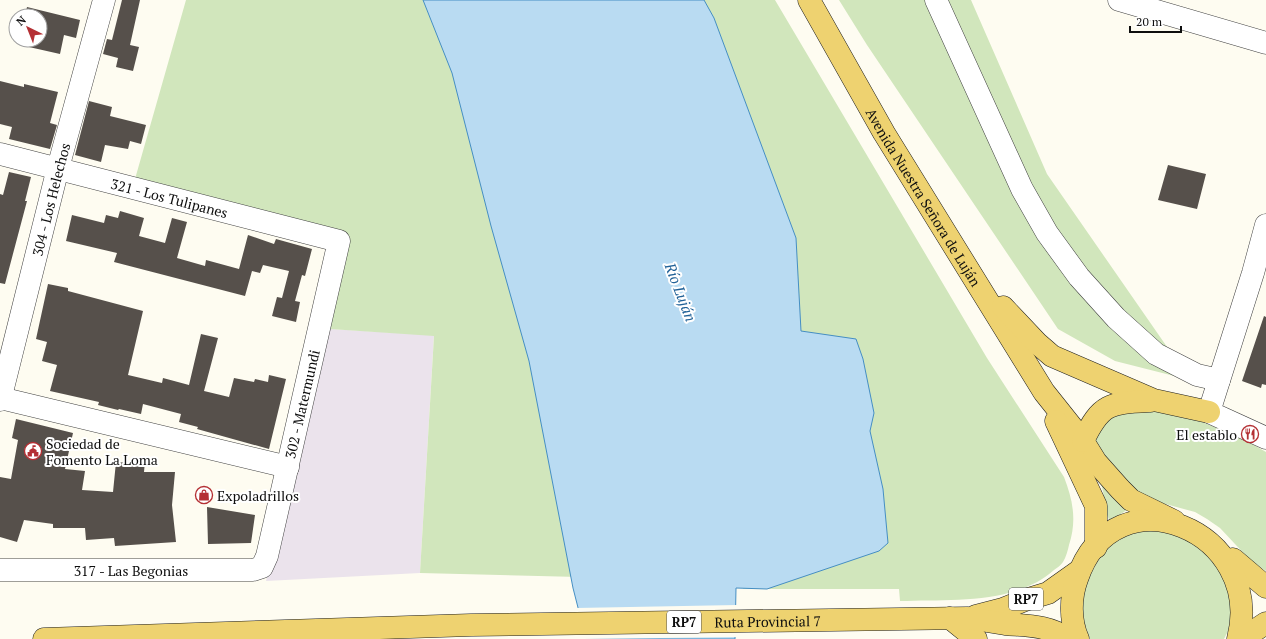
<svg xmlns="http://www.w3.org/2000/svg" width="1266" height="639" font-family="'PT Serif',serif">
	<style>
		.industrial { fill: #ebe3ec }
		.green { fill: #d1e6bc }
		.water { fill: #b9dbf2; stroke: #458ec3 }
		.pier { fill: #fefcf1 }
		.building { fill: #56504b }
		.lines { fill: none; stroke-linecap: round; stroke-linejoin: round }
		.minor-casing { stroke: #414141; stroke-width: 23 }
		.major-casing { stroke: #1f1f1f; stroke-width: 23 }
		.minor { stroke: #fff; stroke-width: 22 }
		.major { stroke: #eed270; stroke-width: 22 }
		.labels { text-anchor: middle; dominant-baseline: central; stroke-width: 4; stroke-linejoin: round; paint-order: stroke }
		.shield { fill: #fff; stroke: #565656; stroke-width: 1 }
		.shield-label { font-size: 13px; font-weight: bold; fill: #0e0e0e }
		.street-label { font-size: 14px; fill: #0e0e0e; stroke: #fff }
		.poi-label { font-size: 14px; fill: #0e0e0e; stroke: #fff; text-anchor: start }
		.water-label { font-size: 15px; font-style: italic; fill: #206197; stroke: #fff }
	</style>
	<rect width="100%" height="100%" fill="#fefcf1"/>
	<path class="industrial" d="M 330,329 L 434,335 L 420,573 L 266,581 Z"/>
	<path class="green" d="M 186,0 L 455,0 L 620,578 L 420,573 L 434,336 L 330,329 L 349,239 L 135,179 Z
		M 572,0 L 775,0 L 987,358 L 1064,477 C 1073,500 1077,521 1069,545 C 1068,550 1066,557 1063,562 C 1061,565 1057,568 1054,570 C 1015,605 949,599 900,601 L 899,589 L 743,589 L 756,498 Z
		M 839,0 L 971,0 L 1047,174 L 1190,380 L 1115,361 L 1058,329 L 867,45 Z
		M 1129,406 L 1186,415 L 1245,440 L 1266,452 L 1266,571 L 1250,560 L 1220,528 L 1207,519 L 1195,512 L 1158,502 L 1125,485 L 1095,442 L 1098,420 Z
		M 1083,453 L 1127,510 L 1110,521 C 1104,512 1105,498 1102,487 C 1097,475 1089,464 1083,453 Z
		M 1142,528 L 1194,535 L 1232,587 L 1230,627 L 1224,639 L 1090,639 L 1082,618 L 1081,591 L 1107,545 Z"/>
	<path class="water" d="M 423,0 L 704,0 L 714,18 L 796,238 L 801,331 L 856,339 L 863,359 L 874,413 L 870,431 L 883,489 L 888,543 L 879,551 L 767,589 L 736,588 L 735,639 L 586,639 L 573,588 L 529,361 L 491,226 L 452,73 Z"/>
	<path class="pier" d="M 737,605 L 737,637 L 584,639 L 576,608 Z"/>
	<path class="building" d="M 122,0 L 140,0 L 130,45 L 139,47 L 133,71 L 116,67 L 118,58 L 103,54 L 107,39 L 112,40 Z
		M 27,7 L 80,20 L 76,38 L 64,35 L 60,54 L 29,47 L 30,40 L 28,40 L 40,40 L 40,16 L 25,16 Z
		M 0,81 L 24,87 L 24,84 L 58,92 L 50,123 L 57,125 L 50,149 L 9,139 L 12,127 L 0,124 Z
		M 89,101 L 112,107 L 110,116 L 146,125 L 141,144 L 130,141 L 128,149 L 105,145 L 101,162 L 75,155 Z
		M 1168,165 L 1206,174 L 1197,209 L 1158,200 Z
		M 9,172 L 31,177 L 25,201 L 27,201 L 5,284 L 0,283 L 0,194 L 3,195 Z
		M 120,211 L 144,218 L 139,236 L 165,243 L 172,218 L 187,222 L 177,258 L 205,266 L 206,260 L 239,269 L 248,235 L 274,244 L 276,239 L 312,249 L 305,276 L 302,275 L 295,301 L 300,302 L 296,322 L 272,316 L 277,297 L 282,298 L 289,271 L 263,265 L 260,273 L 252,271 L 245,296 L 114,262 L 117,253 L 66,241 L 72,215 L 104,223 L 106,215 L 118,218 Z
		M 48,284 L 68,288 L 68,291 L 143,311 L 128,375 L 162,383 L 163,378 L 189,385 L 201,334 L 218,338 L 204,391 L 229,397 L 234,378 L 254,382 L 255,379 L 268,382 L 269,375 L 286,379 L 269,449 L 197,429 L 198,427 L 179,422 L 181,414 L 143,404 L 141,414 L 119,409 L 118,410 L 98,405 L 99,402 L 50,391 L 57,365 L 42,361 L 47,342 L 36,339 Z
		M 1264,316 L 1266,317 L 1266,385 L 1262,384 L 1261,388 L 1242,381 Z
		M 16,419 L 73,433 L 65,469 L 85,471 L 82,490 L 113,492 L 116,462 L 130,463 L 130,459 L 145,461 L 144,472 L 175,472 L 172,505 L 176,542 L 115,546 L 114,538 L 86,540 L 85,528 L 53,528 L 53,524 L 24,520 L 17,542 L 0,537 L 0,477 L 11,479 L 18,440 L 12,438 Z
		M 207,507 L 255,515 L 251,543 L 208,544 Z"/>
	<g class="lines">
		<g class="minor-casing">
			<g id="minor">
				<path d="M 936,0 L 1022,189 L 1047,233 L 1079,277 L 1116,318 L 1156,354 L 1197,375 L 1219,380"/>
				<path d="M 1119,0 L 1266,43"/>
				<path id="s1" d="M 0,154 L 339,241 L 267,556 L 262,567 L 253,570 L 0,570"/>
				<path d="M 1266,225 L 1253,273 L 1209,412 L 1266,438"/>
				<path d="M 0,398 L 288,467"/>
				<path id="s2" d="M 0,400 L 58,168 L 104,0"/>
			</g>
		</g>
		<g class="major-casing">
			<g id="major">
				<path id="s3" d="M 809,0 L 884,133 L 1044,392 L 1083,441 L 1096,462 L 1120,489 L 1131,500 L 1174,521"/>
				<path d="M 1003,307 L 1037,343 L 1052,356 L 1154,400 L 1209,412"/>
				<path d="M 1056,421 L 1096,506 L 1096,547"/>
				<path d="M 1083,441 C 1101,403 1110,403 1150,401"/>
				<path d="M 1233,559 L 1266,587"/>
				<path d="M 976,616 L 1003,609 L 1025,600 L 1048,593 L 1079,571"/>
				<path d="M 950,618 L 976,639"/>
				<path id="s4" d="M 44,639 L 471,625 L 968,618 C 980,620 993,622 1005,624 C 1027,626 1049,625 1068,639"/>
				<path d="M 1078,639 C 1070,621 1070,598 1077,579 C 1115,467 1266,531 1238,639"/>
				<path d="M 1242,639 L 1266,623"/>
			</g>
		</g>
		<use href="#minor" class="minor"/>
		<use href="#major" class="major"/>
	</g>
	<defs>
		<g id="restaurant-ring" transform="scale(0.9)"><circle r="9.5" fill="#fff" stroke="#b43034" stroke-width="1.5"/><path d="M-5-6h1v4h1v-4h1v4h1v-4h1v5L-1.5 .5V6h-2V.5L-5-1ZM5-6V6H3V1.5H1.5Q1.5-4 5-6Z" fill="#b43034"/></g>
		<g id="civic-ring" transform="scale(0.9)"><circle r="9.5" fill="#fff" stroke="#b43034" stroke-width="1.5"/><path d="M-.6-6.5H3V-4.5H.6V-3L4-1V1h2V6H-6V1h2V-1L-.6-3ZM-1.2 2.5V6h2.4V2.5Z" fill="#b43034"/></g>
		<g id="shop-ring" transform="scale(0.9)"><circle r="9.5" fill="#fff" stroke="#b43034" stroke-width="1.5"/><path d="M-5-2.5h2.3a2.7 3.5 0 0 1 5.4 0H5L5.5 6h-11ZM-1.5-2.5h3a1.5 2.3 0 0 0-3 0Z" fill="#b43034"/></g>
	</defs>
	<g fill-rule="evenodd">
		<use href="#restaurant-ring" x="1250" y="434"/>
		<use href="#civic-ring" x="33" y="451"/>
		<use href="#shop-ring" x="204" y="495"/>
	</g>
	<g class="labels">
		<g class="shield">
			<rect x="1009" y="588" width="34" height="22" rx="3"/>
			<rect x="667" y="611" width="34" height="22" rx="3"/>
		</g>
		<g class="shield-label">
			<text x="1026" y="599">RP7</text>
			<text x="684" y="622">RP7</text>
		</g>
		<g class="street-label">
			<text stroke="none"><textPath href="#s1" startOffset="175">321 - Los Tulipanes</textPath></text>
			<text stroke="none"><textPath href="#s3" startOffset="228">Avenida Nuestra Señora de Luján</textPath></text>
			<text stroke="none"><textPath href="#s2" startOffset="207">304 - Los Helechos</textPath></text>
			<text transform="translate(302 404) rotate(-77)">302 - Matermundi</text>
			<text x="131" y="570">317 - Las Begonias</text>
			<text stroke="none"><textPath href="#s4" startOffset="724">Ruta Provincial 7</textPath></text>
		</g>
		<g class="poi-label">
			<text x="1237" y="434" text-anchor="end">El establo</text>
			<text x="46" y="443">Sociedad de<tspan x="46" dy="16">Fomento La Loma</tspan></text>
			<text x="217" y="495">Expoladrillos</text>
		</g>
		<g class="water-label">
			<text transform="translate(681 292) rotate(69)">Río Luján</text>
		</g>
	</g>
	<g transform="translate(28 28) rotate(317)"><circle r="19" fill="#ffffff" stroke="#9f9f9f"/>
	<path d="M0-3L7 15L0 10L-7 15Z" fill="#b43034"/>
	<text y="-6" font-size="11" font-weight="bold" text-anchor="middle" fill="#0e0e0e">N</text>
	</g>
	<path d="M1130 26v6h51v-6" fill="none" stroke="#0e0e0e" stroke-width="2"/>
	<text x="1136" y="26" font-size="12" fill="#0e0e0e" stroke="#ffffff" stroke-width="3" paint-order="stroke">20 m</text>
</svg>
